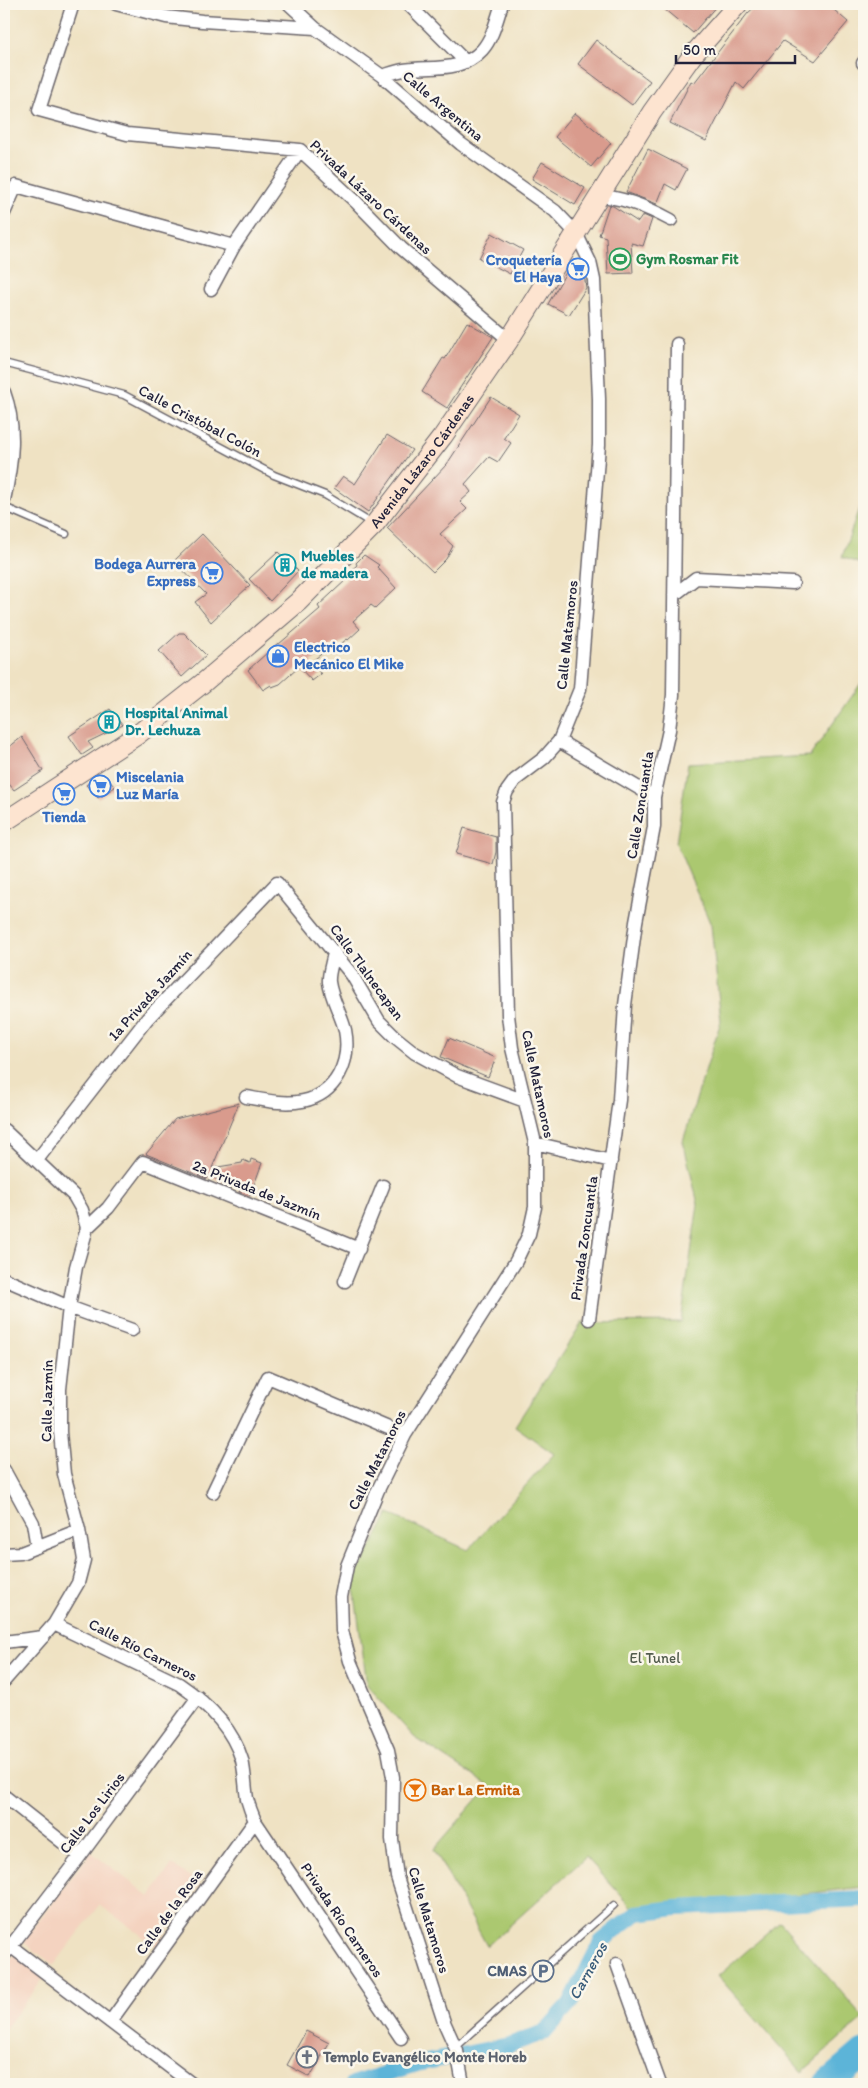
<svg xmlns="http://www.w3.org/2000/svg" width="868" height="2088" font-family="Itim,sans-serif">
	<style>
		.built { fill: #f4d3c0 }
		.green { fill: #abc86f; stroke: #667555 }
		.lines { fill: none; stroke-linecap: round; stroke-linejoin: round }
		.canal { stroke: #5bb4d8; stroke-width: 16 }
		.river { stroke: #5bb4d8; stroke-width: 29 }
		.building { fill: #d99b8d }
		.service-casing { stroke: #6a656b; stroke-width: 9 }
		.minor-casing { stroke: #6a656b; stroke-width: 15 }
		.secondary-casing { stroke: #6a656b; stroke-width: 21 }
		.service { stroke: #fff; stroke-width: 6 }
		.minor { stroke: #fff; stroke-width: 12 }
		.secondary { stroke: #fde4d0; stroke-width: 19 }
		.labels { text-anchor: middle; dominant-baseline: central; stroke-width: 5; stroke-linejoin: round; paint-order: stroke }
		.street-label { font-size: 15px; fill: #22223b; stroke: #fbf7ec }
		.leisure-label { font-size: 15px; font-weight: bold; fill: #27864d; stroke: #fbf7ec; text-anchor: start }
		.shop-label { font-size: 15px; font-weight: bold; fill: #366cbe; stroke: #fbf7ec; text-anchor: end }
		.culture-label { font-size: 15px; font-weight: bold; fill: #0d838f; stroke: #fbf7ec; text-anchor: start }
		.park-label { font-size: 15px; fill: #525c4d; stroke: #fbf7ec }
		.food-label { font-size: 15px; font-weight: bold; fill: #c56008; stroke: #fbf7ec; text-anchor: start }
		.service-label { font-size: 15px; font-weight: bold; fill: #4e5e75; stroke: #fbf7ec; text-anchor: end }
		.worship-label { font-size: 15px; font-weight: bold; fill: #5b616d; stroke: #fbf7ec; text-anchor: start }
		.water-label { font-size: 16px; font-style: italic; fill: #395c7a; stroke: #fbf7ec }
	</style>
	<rect width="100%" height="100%" fill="#fbf7ec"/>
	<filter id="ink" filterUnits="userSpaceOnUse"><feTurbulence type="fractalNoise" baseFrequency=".02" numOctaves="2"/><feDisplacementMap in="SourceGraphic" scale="10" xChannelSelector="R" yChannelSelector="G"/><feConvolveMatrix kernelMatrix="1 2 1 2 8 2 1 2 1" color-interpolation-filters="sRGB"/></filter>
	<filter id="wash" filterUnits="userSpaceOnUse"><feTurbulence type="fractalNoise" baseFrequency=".0096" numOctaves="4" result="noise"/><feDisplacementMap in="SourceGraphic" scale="20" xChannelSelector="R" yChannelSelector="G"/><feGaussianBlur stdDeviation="1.12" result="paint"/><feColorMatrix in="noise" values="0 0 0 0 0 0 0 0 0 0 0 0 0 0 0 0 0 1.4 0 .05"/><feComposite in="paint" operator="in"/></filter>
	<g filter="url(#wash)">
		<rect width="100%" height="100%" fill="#efe2c3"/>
		<path class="built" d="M 91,1852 L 150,1897 L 172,1864 L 200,1884 L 156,1946 L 100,1905 L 54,1965 L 23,1942 Z
			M 16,1952 L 46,1975 L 4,2030 L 4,1969 Z"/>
		<path class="green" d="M 864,494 L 864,565 L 842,557 Z
			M 864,679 L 864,1887 L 637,1913 L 586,1857 L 487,1946 L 434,1849 L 489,1786 L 414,1737 L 367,1685 L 353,1580 L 389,1514 L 468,1550 L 554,1454 L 515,1426 L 582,1323 L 681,1322 L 698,1204 L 683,1141 L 721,1021 L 711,925 L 676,843 L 688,763 L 810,756 Z
			M 780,1922 L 864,2018 L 802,2072 L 718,1976 Z"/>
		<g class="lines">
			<path class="canal" d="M 353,2084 L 417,2064 L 509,2045 L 545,2032 L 570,2004 L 601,1942 L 637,1913 L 676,1908 L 864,1899"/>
			<path class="river" d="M 828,2084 L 864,2053"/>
		</g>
		<g id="blocks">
			<path class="building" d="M 658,4 L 718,4 L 693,33 Z
				M 758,4 L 827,4 L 848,22 L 815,61 L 783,41 L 744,89 L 736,82 L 706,141 L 670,123 L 691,81 L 694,83 L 748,13 Z
				M 596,40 L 650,81 L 632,105 L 578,64 Z
				M 575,113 L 611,143 L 591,167 L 555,137 Z
				M 648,149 L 687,169 L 676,190 L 665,184 L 657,204 L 626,192 Z
				M 542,162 L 585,188 L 575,205 L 532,179 Z
				M 609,205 L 613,206 L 638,222 L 643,215 L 652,219 L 643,246 L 631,243 L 633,273 L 608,274 L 606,237 L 599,235 Z
				M 492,233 L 523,250 L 510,274 L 479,258 Z
				M 573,260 L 583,266 L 586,288 L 569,315 L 548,304 Z
				M 467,322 L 493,337 L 447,408 L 422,392 L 443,358 L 445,359 Z
				M 491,397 L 519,414 L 504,438 L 511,443 L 498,462 L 489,457 L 465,484 L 471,492 L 460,502 L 467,509 L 440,534 L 453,546 L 446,559 L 433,572 L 387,528 L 447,464 Z
				M 387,435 L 412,450 L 368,512 L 334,488 L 343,476 L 355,484 Z
				M 202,534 L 250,585 L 211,622 L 195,602 L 206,594 L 174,561 Z
				M 278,552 L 298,571 L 270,601 L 249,579 Z
				M 364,555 L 379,565 L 377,567 L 396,588 L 375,608 L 371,605 L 353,621 L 360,629 L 348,640 L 347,639 L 337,647 L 334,644 L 311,662 L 321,674 L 312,681 L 299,667 L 280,684 L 272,687 L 271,685 L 263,690 L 248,670 L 278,643 L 279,644 L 320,609 L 318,606 L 347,579 L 345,576 L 357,565 L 356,563 Z
				M 179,633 L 184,633 L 206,655 L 182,677 L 159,651 Z
				M 110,709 L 123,725 L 88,742 L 93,748 L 82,755 L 69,736 Z
				M 22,737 L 43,771 L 14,790 L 4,778 L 4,751 Z
				M 103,774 L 115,787 L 98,798 L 86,785 Z
				M 464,828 L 496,837 L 496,852 L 493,864 L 456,854 Z
				M 449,1038 L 496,1058 L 488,1077 L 441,1057 Z
				M 239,1103 L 212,1168 L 242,1163 L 243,1160 L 250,1163 L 251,1159 L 262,1163 L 250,1196 L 239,1192 L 241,1188 L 209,1176 L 207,1179 L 146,1154 L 175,1119 Z
				M 306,2031 L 329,2043 L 310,2077 L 287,2065 Z"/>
		</g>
	</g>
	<g filter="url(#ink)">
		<use href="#blocks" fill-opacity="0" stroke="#6a656b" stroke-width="1"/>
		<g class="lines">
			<g class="service-casing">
				<path id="service" d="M 4,363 L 124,395 L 274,475 L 325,495 L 371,523
					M 4,507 L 66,534
					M 456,2047 L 614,1905"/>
			</g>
			<g class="minor-casing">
				<path id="minor" d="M 73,4 L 39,110 L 127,134 L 300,150 L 356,202 L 401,248 L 509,340
					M 116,4 L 166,17 L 202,21 L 315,28
					M 289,4 L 315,28 L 382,76 L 461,144 L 555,211 L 576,233 L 590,262 L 594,280 L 599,399 L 599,445 L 580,689 L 559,741 L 544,758 L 515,780 L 507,791 L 503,802 L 508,1015 L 512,1048 L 535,1143 L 535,1207 L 529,1234 L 516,1261 L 405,1435 L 378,1490 L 347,1566 L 341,1597 L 342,1631 L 350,1661 L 388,1750 L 393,1777 L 392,1839 L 397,1877 L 444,2022 L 457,2051 L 463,2084
					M 408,4 L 466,62
					M 863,63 L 864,62
					M 382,76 C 389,74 397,71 404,70 C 431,66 461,73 482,50 C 493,38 497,18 502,4
					M 598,196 C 623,197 649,208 671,220
					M 4,213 L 16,186 L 234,246
					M 211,289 L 234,246 L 300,150
					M 4,392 C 17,427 12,464 4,500
					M 674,595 L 696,578 L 793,583
					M 559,741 L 654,797
					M 246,1097 C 264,1100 284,1105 303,1101 C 337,1094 351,1061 345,1030 C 341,1014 331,998 329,982 C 328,973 333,961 334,952
					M 4,1130 L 74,1196 L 82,1210 L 87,1228 L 76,1267 L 69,1307 L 60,1389 L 60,1432 L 64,1474 L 79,1530 L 84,1560 L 78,1583 L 54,1624 L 4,1681
					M 535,1143 L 611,1161
					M 37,1160 L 147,1019 L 277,883 L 352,975 L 379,1021 L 395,1037 L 415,1053 L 457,1076 L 525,1101
					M 87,1228 L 108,1208 L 143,1162 L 359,1249
					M 4,1279 L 69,1307 L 132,1330
					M 345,1281 L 383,1186
					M 589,1319 L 619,1100 L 625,1005 L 636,922 L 654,827 L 654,797 L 669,730 L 673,695 L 677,344
					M 4,1470 L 33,1523 L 37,1547
					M 213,1492 L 268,1377 L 405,1435
					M 4,1554 L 21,1553 L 79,1530
					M 54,1624 L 179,1684 C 207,1703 232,1727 242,1760 C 245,1773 245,1786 247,1799 C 249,1806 252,1814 255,1821 L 401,2038
					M 4,1642 L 43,1637
					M 4,1796 L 80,1856
					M 5,1942 L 192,2084
					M 4,1955 L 80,1856 L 198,1697
					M 617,1964 L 660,2084
					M 110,2022 L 255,1821"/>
			</g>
			<g class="secondary-casing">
				<g id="secondary">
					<path id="s1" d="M 4,822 L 137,735 L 203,683 L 298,602 L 374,525 L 443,436 L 509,340 L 652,112 L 692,56 L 738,4"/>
				</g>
			</g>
			<use href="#service" class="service"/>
			<use href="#minor" class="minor"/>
			<use href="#secondary" class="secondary"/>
		</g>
	</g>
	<defs>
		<g id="stadium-ring" transform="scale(1.125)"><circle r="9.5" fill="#fbf7ec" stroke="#2e9e5b" stroke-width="1.5"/><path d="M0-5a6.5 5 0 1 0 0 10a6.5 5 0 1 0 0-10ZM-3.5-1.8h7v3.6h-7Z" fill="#2e9e5b"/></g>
		<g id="supermarket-ring" transform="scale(1.125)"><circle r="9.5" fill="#fbf7ec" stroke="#3f7fe0" stroke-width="1.5"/><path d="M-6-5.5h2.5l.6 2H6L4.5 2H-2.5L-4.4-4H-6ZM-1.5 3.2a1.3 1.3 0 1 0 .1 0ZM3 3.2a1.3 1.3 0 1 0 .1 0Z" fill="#3f7fe0"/></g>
		<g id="building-ring" transform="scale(1.125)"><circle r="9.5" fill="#fbf7ec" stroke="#0f9aa8" stroke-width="1.5"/><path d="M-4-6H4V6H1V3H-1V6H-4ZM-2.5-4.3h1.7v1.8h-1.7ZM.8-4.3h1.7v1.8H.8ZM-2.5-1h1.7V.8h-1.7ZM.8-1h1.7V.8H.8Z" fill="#0f9aa8"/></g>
		<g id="shop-ring" transform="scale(1.125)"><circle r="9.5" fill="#fbf7ec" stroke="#3f7fe0" stroke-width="1.5"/><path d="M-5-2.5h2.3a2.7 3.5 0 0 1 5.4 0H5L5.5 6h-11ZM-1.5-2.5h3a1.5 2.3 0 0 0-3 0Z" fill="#3f7fe0"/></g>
		<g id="bar-ring" transform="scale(1.125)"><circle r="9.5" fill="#fbf7ec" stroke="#e8710a" stroke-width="1.5"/><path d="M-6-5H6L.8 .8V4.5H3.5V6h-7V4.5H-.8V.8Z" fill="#e8710a"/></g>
		<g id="parking-ring" transform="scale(1.125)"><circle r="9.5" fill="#fbf7ec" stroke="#5c6f8a" stroke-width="1.5"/><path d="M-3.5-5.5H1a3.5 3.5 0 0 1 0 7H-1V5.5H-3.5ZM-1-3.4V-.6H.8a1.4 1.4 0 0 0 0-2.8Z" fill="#5c6f8a"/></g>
		<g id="church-ring" transform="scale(1.125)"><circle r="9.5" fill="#fbf7ec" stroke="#6b7280" stroke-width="1.5"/><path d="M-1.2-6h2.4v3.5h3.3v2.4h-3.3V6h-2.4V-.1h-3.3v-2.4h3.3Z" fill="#6b7280"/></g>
	</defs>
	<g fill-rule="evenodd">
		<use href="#stadium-ring" x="620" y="259"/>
		<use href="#supermarket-ring" x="578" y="269"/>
		<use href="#building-ring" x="285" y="565"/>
		<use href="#supermarket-ring" x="212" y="573"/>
		<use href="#shop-ring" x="278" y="656"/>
		<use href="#building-ring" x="109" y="722"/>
		<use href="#supermarket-ring" x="100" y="786"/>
		<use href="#supermarket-ring" x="64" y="794"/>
		<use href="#bar-ring" x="415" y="1790"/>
		<use href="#parking-ring" x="543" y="1971"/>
		<use href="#church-ring" x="307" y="2057"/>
	</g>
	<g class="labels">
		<g class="street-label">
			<text transform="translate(443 106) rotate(40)">Calle Argentina</text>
			<text transform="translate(371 197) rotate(43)">Privada Lázaro Cárdenas</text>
			<text transform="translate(200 421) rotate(28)">Calle Cristóbal Colón</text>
			<text stroke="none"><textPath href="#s1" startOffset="556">Avenida Lázaro Cárdenas</textPath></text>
			<text transform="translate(567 635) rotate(-84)">Calle Matamoros</text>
			<text transform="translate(640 805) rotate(-81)">Calle Zoncuantla</text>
			<text transform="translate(367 972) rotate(54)">Calle Tlalnecapan</text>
			<text transform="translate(150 995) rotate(-48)">1a Privada Jazmín</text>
			<text transform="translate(538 1084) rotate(78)">Calle Matamoros</text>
			<text transform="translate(257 1190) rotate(22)">2a Privada de Jazmín</text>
			<text transform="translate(584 1238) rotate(-82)">Privada Zoncuantla</text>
			<text transform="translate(47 1401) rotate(-89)">Calle Jazmín</text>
			<text transform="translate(377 1460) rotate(-63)">Calle Matamoros</text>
			<text transform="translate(143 1650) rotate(27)">Calle Río Carneros</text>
			<text transform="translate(92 1813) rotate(-53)">Calle Los Lirios</text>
			<text transform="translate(169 1912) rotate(-54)">Calle de la Rosa</text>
			<text transform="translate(342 1920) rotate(56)">Privada Río Carneros</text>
			<text transform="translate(429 1920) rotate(73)">Calle Matamoros</text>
		</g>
		<g class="leisure-label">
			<text x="636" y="259">Gym Rosmar Fit</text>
		</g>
		<g class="shop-label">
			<text x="562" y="260">Croquetería<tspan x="562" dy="17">El Haya</tspan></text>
			<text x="196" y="564">Bodega Aurrera<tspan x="196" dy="17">Express</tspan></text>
			<text x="294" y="647" text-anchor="start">Electrico<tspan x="294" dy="17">Mecánico El Mike</tspan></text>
			<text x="116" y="777" text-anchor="start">Miscelania<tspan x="116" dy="17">Luz María</tspan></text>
			<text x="64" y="817" text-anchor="middle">Tienda</text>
		</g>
		<g class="culture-label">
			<text x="301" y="556">Muebles<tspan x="301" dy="17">de madera</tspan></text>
			<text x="125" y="713">Hospital Animal<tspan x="125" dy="17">Dr. Lechuza</tspan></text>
		</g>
		<g class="park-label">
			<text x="655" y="1658">El Tunel</text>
		</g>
		<g class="food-label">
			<text x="431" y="1790">Bar La Ermita</text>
		</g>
		<g class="service-label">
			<text x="527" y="1971">CMAS</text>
		</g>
		<g class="worship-label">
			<text x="323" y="2057">Templo Evangélico Monte Horeb</text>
		</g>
		<g class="water-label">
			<text transform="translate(588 1971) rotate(-61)">Carneros</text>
		</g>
	</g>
	<rect width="868" height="2088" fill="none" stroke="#fbf7ec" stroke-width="20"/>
	<path d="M676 55v8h119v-8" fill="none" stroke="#22223b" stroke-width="2.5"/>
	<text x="683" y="55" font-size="15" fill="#22223b" stroke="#fbf7ec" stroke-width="4" paint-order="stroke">50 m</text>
</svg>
